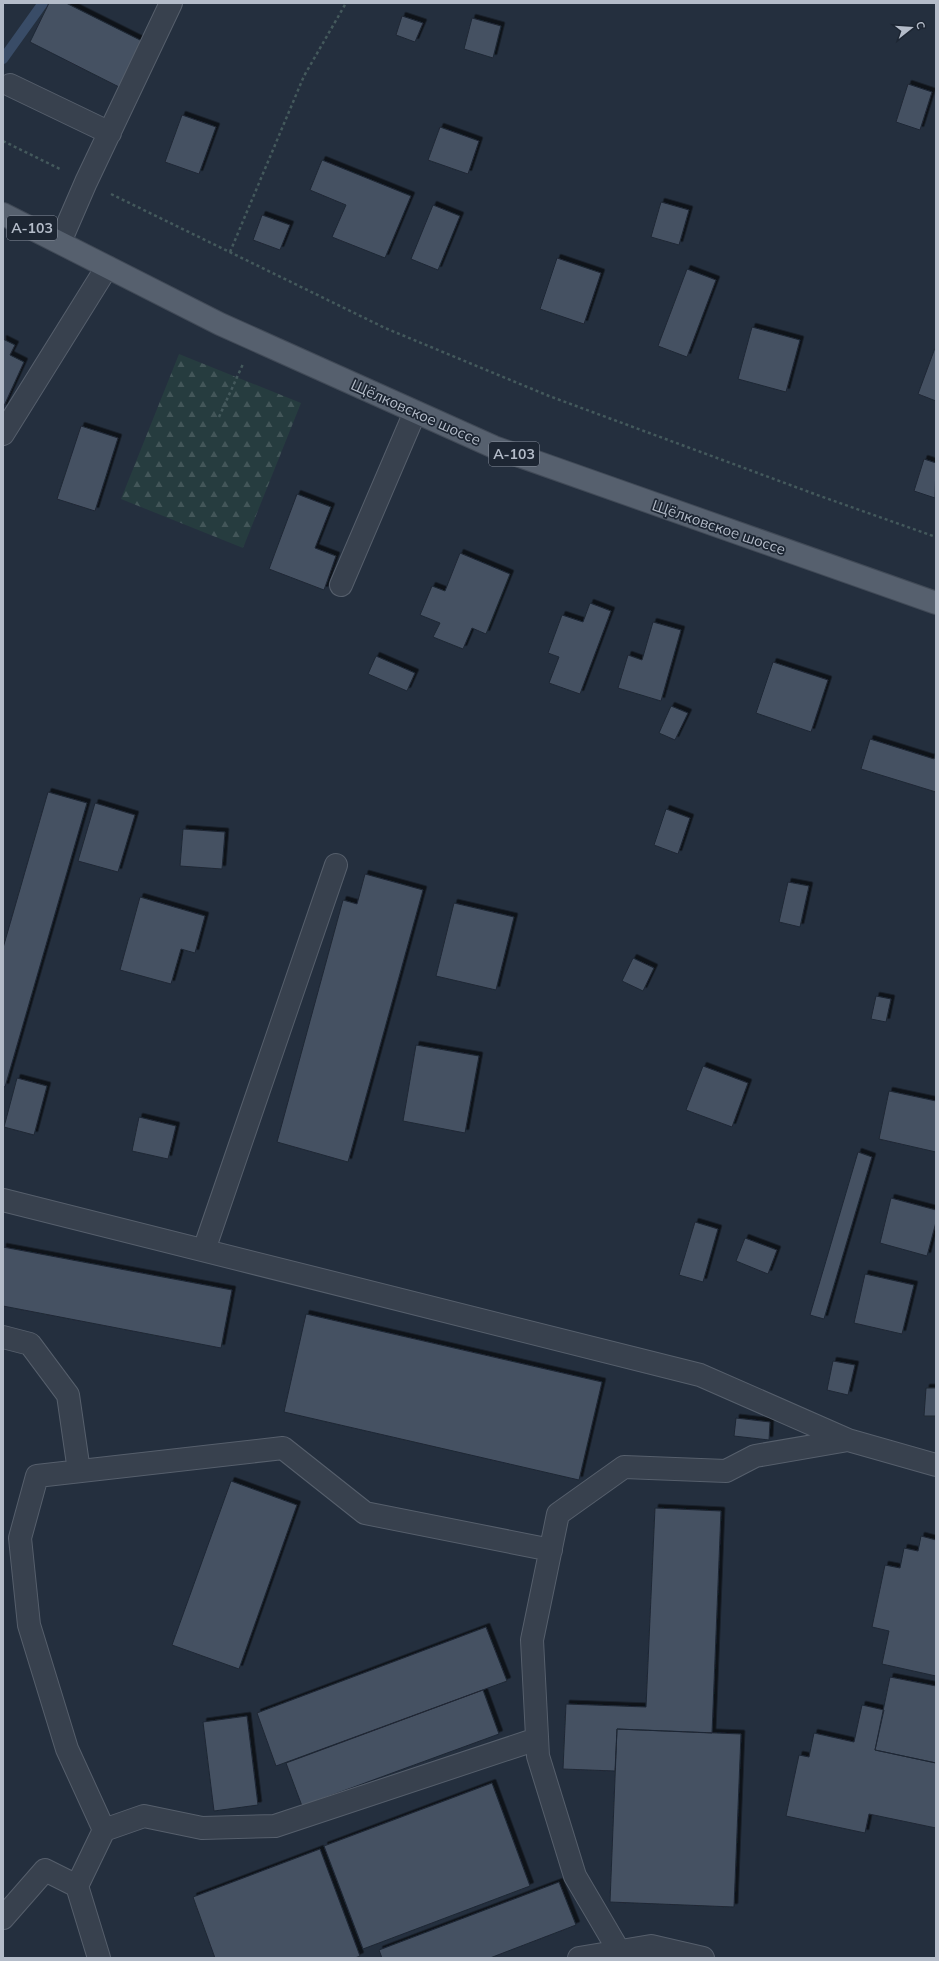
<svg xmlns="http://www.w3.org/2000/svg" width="939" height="1961" font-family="Mulish,sans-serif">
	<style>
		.forest { fill: url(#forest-firs) }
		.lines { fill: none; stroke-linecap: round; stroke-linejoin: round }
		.stream { stroke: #394c67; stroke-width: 10 }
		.building { fill: #455162; stroke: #1f2835; filter: url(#shadow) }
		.minor-casing { stroke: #565f6c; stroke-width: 24 }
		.major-casing { stroke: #414a57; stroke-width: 24 }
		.path { stroke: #44595c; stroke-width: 2.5; stroke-dasharray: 3 3; stroke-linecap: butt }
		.minor { stroke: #38414e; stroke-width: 22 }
		.major { stroke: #56606e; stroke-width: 22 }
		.labels { text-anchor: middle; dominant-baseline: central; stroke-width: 3.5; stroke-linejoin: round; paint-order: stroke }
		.shield { fill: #1d2633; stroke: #878f9c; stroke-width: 1 }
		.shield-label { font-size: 14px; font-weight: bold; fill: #b4bcc9 }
		.street-label { font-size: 15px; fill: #b4bcc9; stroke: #1d2633 }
	</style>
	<defs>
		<pattern id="forest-firs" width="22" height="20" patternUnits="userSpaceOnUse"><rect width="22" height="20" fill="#263c3f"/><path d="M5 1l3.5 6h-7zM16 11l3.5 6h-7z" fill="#435659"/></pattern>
		<filter id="shadow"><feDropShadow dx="3.5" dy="-3.5" stdDeviation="0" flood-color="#0009"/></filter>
	</defs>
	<rect width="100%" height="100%" fill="#242f3e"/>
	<path class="forest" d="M 179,354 L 301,403 L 243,548 L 121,499 Z"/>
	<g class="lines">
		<path class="stream" d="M 3,59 L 43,3"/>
	</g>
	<path class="building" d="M 49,3 L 66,3 L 146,43 L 123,89 L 30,42 Z
		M 402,16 L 423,23 L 415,42 L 396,35 Z
		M 472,18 L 501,26 L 493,58 L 464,49 Z
		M 908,84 L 932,92 L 920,130 L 896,122 Z
		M 182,115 L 216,127 L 199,174 L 165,162 Z
		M 440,127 L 479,141 L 468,174 L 428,160 Z
		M 322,160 L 411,196 L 385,258 L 332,237 L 346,205 L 310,190 Z
		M 661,202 L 689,210 L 679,245 L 651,237 Z
		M 433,205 L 460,216 L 438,270 L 411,259 Z
		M 262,215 L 290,225 L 280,250 L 253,240 Z
		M 557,258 L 601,273 L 584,324 L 540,309 Z
		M 687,269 L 716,280 L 687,357 L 658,346 Z
		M 752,327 L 800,340 L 786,392 L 738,379 Z
		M 3,339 L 15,345 L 10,355 L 24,362 L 3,408 Z
		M 935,348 L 936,349 L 936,401 L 918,394 Z
		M 81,426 L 118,438 L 95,511 L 57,499 Z
		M 924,459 L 936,463 L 935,498 L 914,491 Z
		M 297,494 L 331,507 L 315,548 L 336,556 L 324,590 L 269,569 Z
		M 460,553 L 510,574 L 486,634 L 472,628 L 463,649 L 433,637 L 440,623 L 420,615 L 432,586 L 445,591 Z
		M 590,603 L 611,611 L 580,694 L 549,683 L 559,657 L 548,653 L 562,615 L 583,622 Z
		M 653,622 L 681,630 L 661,701 L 618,688 L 628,655 L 642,660 Z
		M 376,656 L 415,673 L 407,691 L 368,674 Z
		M 773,662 L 828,680 L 811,732 L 756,713 Z
		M 671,706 L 688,713 L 675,740 L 659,733 Z
		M 870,739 L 934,759 L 936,752 L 936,792 L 861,769 Z
		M 48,792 L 87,803 L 5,1087 L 3,1086 L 3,948 Z
		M 95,803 L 135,815 L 118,872 L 78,861 Z
		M 666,809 L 690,818 L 678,854 L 654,845 Z
		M 183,829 L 225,832 L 222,869 L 180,866 Z
		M 365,874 L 423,890 L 348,1162 L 277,1142 L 343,900 L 357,904 Z
		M 788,882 L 809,886 L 800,927 L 779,922 Z
		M 140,897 L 205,916 L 195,953 L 181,949 L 171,984 L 120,970 Z
		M 454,903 L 514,917 L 496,990 L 436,976 Z
		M 633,958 L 654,968 L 643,991 L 622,981 Z
		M 876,996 L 891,999 L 886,1022 L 871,1019 Z
		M 416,1045 L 479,1056 L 465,1133 L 403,1121 Z
		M 703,1066 L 748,1083 L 732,1127 L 686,1110 Z
		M 17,1078 L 47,1086 L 34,1135 L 4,1127 Z
		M 889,1091 L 936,1101 L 936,1152 L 879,1139 Z
		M 139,1117 L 176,1126 L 168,1159 L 132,1151 Z
		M 858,1152 L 872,1157 L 824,1319 L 810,1315 Z
		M 891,1198 L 936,1210 L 936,1222 L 927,1256 L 880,1243 Z
		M 695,1222 L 718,1229 L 703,1282 L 679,1275 Z
		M 745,1238 L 777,1250 L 768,1274 L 736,1261 Z
		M 3,1247 L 232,1290 L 221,1348 L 3,1306 Z
		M 865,1274 L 914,1285 L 902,1334 L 854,1323 Z
		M 306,1314 L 602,1382 L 579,1480 L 284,1412 Z
		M 833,1361 L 855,1365 L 848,1395 L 827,1390 Z
		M 926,1388 L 936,1388 L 936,1416 L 924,1416 Z
		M 736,1418 L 770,1422 L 769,1440 L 734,1436 Z
		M 231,1481 L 297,1505 L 239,1669 L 172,1645 Z
		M 655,1508 L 721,1511 L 712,1733 L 617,1729 L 615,1771 L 563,1769 L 566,1704 L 646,1707 Z
		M 921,1536 L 936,1540 L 936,1676 L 882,1664 L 889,1631 L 872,1627 L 885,1565 L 900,1568 L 904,1548 L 918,1551 Z
		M 486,1627 L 507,1681 L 276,1766 L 257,1713 Z
		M 890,1677 L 936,1686 L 936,1763 L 875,1750 Z
		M 483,1690 L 499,1734 L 302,1806 L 286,1763 Z
		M 862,1705 L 884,1710 L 875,1750 L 936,1763 L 936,1828 L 869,1814 L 865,1833 L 786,1816 L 799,1755 L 809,1757 L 814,1733 L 854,1742 Z
		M 247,1716 L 258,1805 L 214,1811 L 203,1722 Z
		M 617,1729 L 741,1734 L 734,1907 L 610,1902 Z
		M 492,1783 L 530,1886 L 363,1949 L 324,1846 Z
		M 320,1849 L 360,1956 L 355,1958 L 215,1958 L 193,1897 Z
		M 559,1882 L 576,1925 L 490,1958 L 382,1958 L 379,1950 Z"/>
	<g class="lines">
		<g class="minor-casing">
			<path id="minor" d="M 10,85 L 110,133
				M 60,242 L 86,182 L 171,3
				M 3,434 L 107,267
				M 341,585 L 415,412
				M 3,1200 L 700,1375 L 848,1440 L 936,1465
				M 204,1250 L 336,865
				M 3,1337 L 30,1344 L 68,1395 L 79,1471
				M 104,1830 L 67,1749 L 29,1625 L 20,1538 L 37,1476 L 283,1448 L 365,1513 L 551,1550
				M 3,1918 L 45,1870 L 77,1886
				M 619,1951 L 575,1876 L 538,1756 L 532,1640 L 558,1514 L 624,1467 L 726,1471 L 755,1456 L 848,1440
				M 99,1958 L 77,1886 L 104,1830 L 144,1816 L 202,1828 L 275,1826 L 537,1739
				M 579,1958 L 651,1946 L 703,1958"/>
		</g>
		<g class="major-casing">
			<path id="major" d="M 3,214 L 220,324 L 494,447 L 936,603"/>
		</g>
		<path class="path" d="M 3,141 L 62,170
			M 111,194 L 385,328 L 549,396 L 820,496 L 936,537
			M 230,252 L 304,76 L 346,3
			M 219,417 L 243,364"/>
		<use href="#minor" class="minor"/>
		<use href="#major" class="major"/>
	</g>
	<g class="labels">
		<g class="shield">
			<rect x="7" y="216" width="50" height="24" rx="3"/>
			<rect x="489" y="442" width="50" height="24" rx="3"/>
		</g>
		<g class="shield-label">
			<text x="32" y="228">А-103</text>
			<text x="514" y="454">А-103</text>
		</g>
		<g class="street-label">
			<text transform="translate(416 412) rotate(24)">Щёлковское шоссе</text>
			<text transform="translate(719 527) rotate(19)">Щёлковское шоссе</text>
		</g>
	</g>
	<rect width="939" height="1961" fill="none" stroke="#b4bcc9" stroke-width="8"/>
	<g transform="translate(911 28) rotate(73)" stroke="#1d2633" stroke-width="3" paint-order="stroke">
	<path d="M0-3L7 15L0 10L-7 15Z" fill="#b4bcc9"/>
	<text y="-6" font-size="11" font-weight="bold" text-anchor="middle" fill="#b4bcc9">С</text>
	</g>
</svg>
